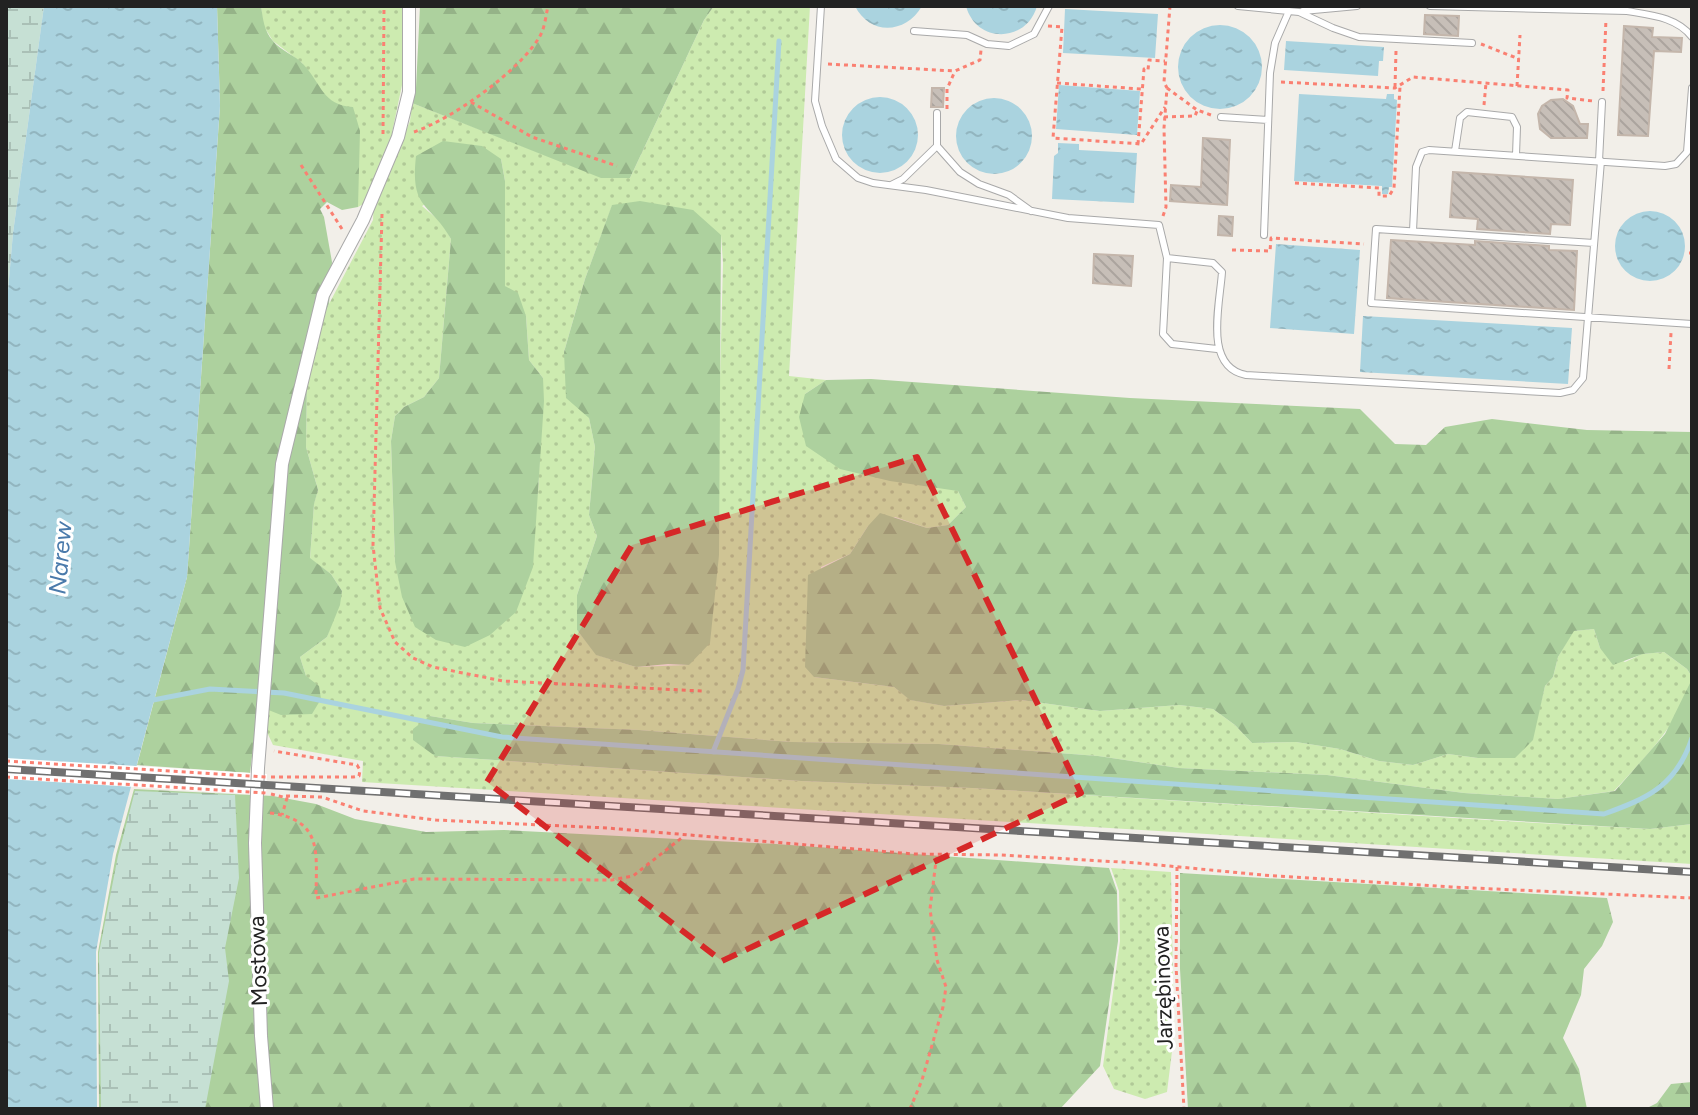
<svg xmlns="http://www.w3.org/2000/svg" width="1698" height="1115" font-family="Figtree,sans-serif">
	<style>
		.grass { fill: url(#grass-dots); fill-rule: evenodd }
		.forest { fill: url(#forest-firs) }
		.wetland { fill: url(#wetland-marsh) }
		.water { fill: url(#water-ripples) }
		.pier { fill: #fff }
		.lines { fill: none; stroke-linecap: round; stroke-linejoin: round }
		.stream { stroke: #aad3df; stroke-width: 5 }
		.building { fill: url(#building-back-hatch); stroke: #c4b6ab; stroke-width: 2 }
		.lane-casing { stroke: #a9a9a9; stroke-width: 8 }
		.street-casing { stroke: #a9a9a9; stroke-width: 14 }
		.path { stroke: #fa8072; stroke-width: 3; stroke-dasharray: 4 4; stroke-linecap: butt }
		.lane { stroke: #fff; stroke-width: 6 }
		.street { stroke: #fff; stroke-width: 12 }
		.rail-casing { stroke: #707070; stroke-width: 8 }
		.rail { stroke: #fff; stroke-width: 5; stroke-dasharray: 15; stroke-linecap: butt }
		.path-bridge { stroke: #fa8072; stroke-width: 3; stroke-dasharray: 4 4; stroke-linecap: butt }
		.marked { fill: #d62828; fill-opacity: 0.2; stroke: #d62828; stroke-width: 6; stroke-dasharray: 16 10; stroke-linejoin: round }
		.labels { text-anchor: middle; dominant-baseline: central; stroke-width: 6; stroke-linejoin: round; paint-order: stroke }
		.street-label { font-size: 22px; fill: #222; stroke: #fff }
		.water-label { font-size: 24px; font-style: italic; fill: #4a7aab; stroke: #fff }
	</style>
	<defs>
		<pattern id="grass-dots" width="8" height="8" patternUnits="userSpaceOnUse" patternTransform="scale(2)"><rect width="8" height="8" fill="#cdebb0"/><path d="M2 2h.1M6 6h.1" fill="none" stroke="#b0c997" stroke-width="1.8" stroke-linecap="round"/></pattern>
		<pattern id="forest-firs" width="22" height="20" patternUnits="userSpaceOnUse" patternTransform="scale(2)"><rect width="22" height="20" fill="#add19e"/><path d="M5 1l3.5 6h-7zM16 11l3.5 6h-7z" fill="#95b388"/></pattern>
		<pattern id="wetland-marsh" width="20" height="14" patternUnits="userSpaceOnUse" patternTransform="scale(2)"><rect width="20" height="14" fill="#c6e0d4"/><path d="M1 5h8M5 5V1M11 12h8M15 12V8" fill="none" stroke="#aac0b6"/></pattern>
		<pattern id="water-ripples" width="26" height="14" patternUnits="userSpaceOnUse" patternTransform="scale(2)"><rect width="26" height="14" fill="#aad3df"/><path d="M2 4q2-2 4 0t4 0M15 11q2-2 4 0t4 0" fill="none" stroke="#92b5bf"/></pattern>
		<pattern id="building-back-hatch" width="6" height="6" patternUnits="userSpaceOnUse" patternTransform="scale(2)"><rect width="6" height="6" fill="#c7bfb8"/><path d="M-1 5l2 2M0 0l6 6M5-1l2 2" fill="none" stroke="#aba49e"/></pattern>
	</defs>
	<rect width="100%" height="100%" fill="#f2efe9"/>
	<path class="grass" d="M 261,6 L 403,6 L 402,85 L 392,133 L 392,164 L 410,121 L 412,103 L 601,177 L 630,178 L 704,20 L 714,6 L 810,6 L 789,376 L 826,380 L 805,394 L 958,491 L 966,507 L 948,525 L 927,528 L 895,517 L 868,526 L 850,554 L 821,567 L 814,677 L 894,687 L 911,700 L 944,706 L 1021,700 L 1100,711 L 1179,705 L 1213,709 L 1235,725 L 1252,743 L 1296,742 L 1340,749 L 1379,761 L 1413,765 L 1448,754 L 1478,758 L 1539,710 L 1545,686 L 1553,677 L 1558,657 L 1573,631 L 1594,629 L 1600,648 L 1625,662 L 1642,654 L 1664,652 L 1687,669 L 1692,677 C 1681,723 1644,758 1614,791 L 1558,799 L 1464,793 L 1327,775 L 1179,768 L 1098,756 L 939,744 L 792,742 L 639,730 L 473,723 L 430,716 L 435,756 L 801,781 L 972,788 L 1503,821 L 1650,829 L 1692,824 L 1692,864 L 362,782 L 363,761 L 273,745 L 266,730 L 267,710 L 306,676 L 300,657 L 327,637 L 342,591 L 331,574 L 310,559 L 314,503 L 318,490 L 306,447 L 307,382 L 314,340 L 329,304 L 373,220 L 374,198 L 358,207 L 357,178 L 338,106 L 324,96 L 302,63 L 273,41 L 263,25 ZM 501,159 L 505,181 L 505,286 L 526,316 L 529,360 L 543,378 L 538,494 L 395,562 L 391,441 L 395,416 L 404,407 L 424,397 L 439,378 L 451,239 L 442,223 L 422,206 ZM 612,206 L 721,235 L 723,263 L 720,379 L 689,665 L 636,667 L 597,655 L 577,630 L 577,595 L 597,536 L 589,515 L 595,447 L 589,418 L 564,352 L 585,279 Z
		M 1111,868 L 1171,872 L 1174,1035 L 1167,1092 L 1145,1099 L 1114,1089 L 1103,1066 L 1120,941 L 1119,891 Z"/>
	<path class="forest" d="M 217,6 L 261,6 C 263,19 264,31 273,41 C 281,51 295,55 303,64 C 322,84 322,105 353,107 L 360,131 L 358,207 L 342,210 L 327,202 L 320,209 L 324,217 L 332,262 L 329,304 L 314,340 L 307,382 L 306,447 L 318,490 L 314,504 L 310,558 L 331,574 L 342,591 L 340,605 L 327,637 L 300,657 L 306,676 L 319,686 L 321,699 L 312,714 L 281,715 L 266,709 L 257,716 L 250,773 L 137,765 L 187,577 L 220,106 Z
		M 420,6 L 714,6 L 704,20 L 630,178 L 601,178 L 412,103 L 416,88 Z
		M 443,141 L 482,146 L 501,159 L 505,181 L 505,286 L 518,293 L 526,316 L 529,360 L 543,378 L 544,401 L 533,567 L 516,612 L 490,635 L 465,647 L 436,640 L 415,627 L 402,597 L 395,562 L 391,441 L 395,416 L 404,407 L 424,397 L 439,378 L 451,239 C 429,201 410,210 416,156 Z
		M 640,201 L 693,210 L 721,235 L 719,555 L 710,643 L 689,665 L 668,664 L 636,667 L 596,655 L 577,630 L 577,595 L 597,536 L 589,515 L 595,447 L 589,418 L 566,398 L 564,352 L 585,279 L 612,205 Z
		M 871,379 L 1130,398 L 1360,409 L 1395,444 L 1426,445 L 1445,427 L 1492,419 L 1587,430 L 1692,432 L 1692,677 L 1687,669 L 1664,652 L 1643,654 L 1613,665 L 1600,648 L 1594,629 L 1574,631 L 1558,657 L 1553,677 L 1545,686 L 1533,740 L 1515,758 L 1478,758 L 1448,754 L 1413,765 L 1379,761 L 1340,749 L 1296,742 L 1252,743 L 1235,725 L 1213,709 L 1179,705 L 1100,711 L 1021,700 L 944,706 L 910,700 L 894,687 L 814,677 L 805,667 L 808,575 L 850,554 L 868,526 L 880,513 L 927,528 L 948,525 L 966,507 L 958,491 L 890,481 L 840,469 L 806,446 L 799,417 L 805,394 L 826,380 Z
		M 1692,679 L 1692,824 L 1650,829 L 972,788 L 801,781 L 435,756 L 413,740 L 413,729 L 430,716 L 473,723 L 639,730 L 792,742 L 939,744 L 1098,756 L 1179,768 L 1327,775 L 1464,793 L 1558,799 L 1615,791 L 1665,734 Z
		M 134,789 L 273,796 L 316,804 L 355,819 L 426,832 L 504,830 L 776,844 L 1109,868 L 1117,891 L 1118,941 L 1100,1066 L 1060,1109 L 99,1109 L 98,952 L 116,855 Z
		M 1180,873 L 1607,898 L 1613,922 L 1602,946 L 1584,969 L 1581,995 L 1563,1038 L 1579,1069 L 1587,1109 L 1188,1109 L 1180,969 Z
		M 1692,1082 L 1692,1109 L 1645,1109 L 1657,1103 L 1671,1084 Z"/>
	<path class="wetland" d="M 6,6 L 44,6 L 13,233 L 6,314 Z
		M 135,791 L 235,795 L 239,878 L 225,948 L 229,981 L 205,1109 L 101,1109 L 99,953 L 118,856 Z"/>
	<path class="water" d="M 44,6 L 217,6 L 220,106 L 187,577 L 113,854 L 96,952 L 97,1109 L 6,1109 L 6,314 L 13,233 Z
		M 855,6 L 922,6 C 906,34 870,36 855,6 Z
		M 966,6 L 1037,6 C 1027,43 976,44 966,6 Z
		M 1065,9 L 1158,14 L 1155,58 L 1063,53 Z
		M1178 67a42 42 0 1 1 84 0a42 42 0 1 1-84 0Z
		M 1286,41 L 1384,47 L 1383,61 L 1379,61 L 1378,76 L 1284,70 Z
		M 1059,85 L 1140,91 L 1137,135 L 1056,129 Z
		M 1299,94 L 1386,99 L 1387,94 L 1394,94 L 1394,99 L 1397,100 L 1392,187 L 1389,187 L 1388,194 L 1382,194 L 1382,186 L 1294,181 Z
		M842 135a38 38 0 1 1 76 0a38 38 0 1 1-76 0Z
		M956 136a38 38 0 1 1 76 0a38 38 0 1 1-76 0Z
		M 1058,143 L 1079,144 L 1079,150 L 1137,153 L 1134,203 L 1052,199 L 1054,156 L 1058,153 Z
		M1615 246a35 35 0 1 1 70 0a35 35 0 1 1-70 0Z
		M 1276,244 L 1360,250 L 1354,334 L 1270,328 Z
		M 1363,316 L 1572,328 L 1568,384 L 1360,372 Z"/>
	<path class="pier" d="M 6,758 L 267,774 L 266,795 L 6,779 Z"/>
	<g class="lines">
		<path class="stream" d="M 148,701 L 210,689 L 284,693 L 502,737 L 1604,814 C 1648,798 1676,786 1692,738
			M 713,752 L 738,689 L 743,670 L 779,41"/>
	</g>
	<path class="building" d="M 1425,15 L 1459,16 L 1458,36 L 1424,34 Z
		M 1624,26 L 1653,28 L 1652,37 L 1682,38 L 1681,52 L 1654,51 L 1648,136 L 1618,135 Z
		M 932,88 L 944,88 L 943,107 L 931,107 Z
		M 1563,99 L 1573,106 L 1580,124 L 1588,124 L 1587,138 L 1551,138 L 1540,129 L 1538,114 L 1542,106 L 1551,100 Z
		M 1203,138 L 1230,140 L 1227,205 L 1170,201 L 1171,185 L 1201,187 Z
		M 1453,172 L 1573,180 L 1570,225 L 1551,224 L 1550,234 L 1477,229 L 1478,219 L 1450,217 Z
		M 1219,216 L 1233,217 L 1232,236 L 1218,235 Z
		M 1391,240 L 1475,245 L 1475,241 L 1549,246 L 1549,250 L 1577,251 L 1574,310 L 1387,298 Z
		M 1094,254 L 1133,256 L 1131,286 L 1093,283 Z"/>
	<g class="lines">
		<g class="lane-casing">
			<path id="lane" d="M 821,6 L 815,101 L 822,126 L 836,159 L 858,178 L 873,183 L 926,190 L 1068,218 L 1159,225 L 1167,258 L 1213,263 L 1222,272 C 1220,304 1203,367 1246,375 L 1560,393 L 1573,390 L 1583,378 L 1601,161
				M 1238,6 L 1299,12 L 1333,28 L 1359,37 L 1472,43
				M 1430,6 L 1627,11 C 1650,15 1677,17 1692,37
				M 1303,11 L 1357,6
				M 914,31 L 967,35 L 987,44 L 1009,46 L 1034,34 L 1049,6
				M 1221,117 L 1268,120
				M 937,146 L 960,172 L 979,184 L 1009,195 L 1031,211
				M 1455,151 L 1460,118 L 1467,112 L 1512,117 L 1517,127 L 1516,155
				M 1599,161 L 1602,102
				M 891,185 L 903,179 L 937,146 L 937,113
				M 1413,231 L 1416,167 L 1422,152 L 1429,150 L 1665,166 L 1676,164 L 1687,152 L 1692,88
				M 1264,235 L 1270,73 L 1275,43 L 1289,11
				M 1594,243 L 1376,229 L 1371,303 L 1692,324
				M 1167,258 L 1163,334 L 1172,344 L 1217,349"/>
		</g>
		<g class="street-casing">
			<path id="street" d="M 267,1109 L 261,1036 L 255,843 L 258,768 L 282,464 L 323,295 L 363,220 L 398,137 L 409,92 L 409,6"/>
		</g>
		<path class="path" d="M 1048,26 L 1062,27 L 1053,138 L 1141,144 L 1165,107
			M 1481,44 L 1519,59
			M 828,64 L 955,71 L 980,60 L 981,50
			M 1281,82 L 1395,88 L 1413,77 L 1568,90 L 1567,98 L 1593,101
			M 1057,83 L 1141,89
			M 1517,86 L 1520,35
			M 1395,87 L 1396,51
			M 1167,88 L 1197,110 L 1211,115
			M 1603,91 L 1606,19
			M 471,102 L 532,137 L 617,166
			M 1484,105 L 1486,83
			M 947,109 L 947,89 L 955,71
			M 1164,117 L 1195,116 L 1197,111
			M 414,132 C 452,119 520,71 540,36 C 545,27 546,15 548,6
			M 383,134 L 384,6
			M 1138,144 L 1144,69 L 1148,70 L 1149,60 L 1165,61
			M 301,165 L 342,229
			M 1295,183 L 1379,188 L 1379,196 L 1389,196 L 1394,188 L 1400,87
			M 382,214 L 373,545 L 380,608 L 395,642 L 413,658 L 433,667 L 503,681 L 702,691
			M 1163,216 L 1166,207 L 1164,128 L 1167,88 L 1164,82 L 1170,6
			M 1232,250 L 1270,251 L 1271,238 L 1364,244
			M 1689,253 L 1692,253
			M 1669,369 L 1671,333
			M 271,777 L 353,777 L 359,776 L 360,770 L 357,765 L 274,751
			M 271,794 L 287,798 L 282,815
			M 286,796 L 322,797 L 363,811 L 436,820 L 607,828 L 914,854 L 1001,855 L 1137,863 L 1263,875 L 1451,887 L 1692,898
			M 270,813 C 324,820 316,854 316,898 L 414,879 L 612,880 L 633,876 L 684,836
			M 1177,867 L 1176,966 L 1184,1109
			M 910,1109 L 922,1080 L 943,1007 L 946,987 L 937,960 L 930,909 L 937,853"/>
		<use href="#lane" class="lane"/>
		<use href="#street" class="street"/>
		<g class="rail-casing">
			<path id="rail" d="M 6,769 L 1692,872"/>
		</g>
		<use href="#rail" class="rail"/>
		<path class="path-bridge" d="M 6,761 L 267,777
			M 6,777 L 266,793"/>
	</g>
	<path class="marked" d="M 917,457 L 1081,793 L 722,961 L 487,782 L 632,545 Z"/>
	<g class="labels">
		<g class="street-label">
			<text transform="translate(258 961) rotate(-92)">Mostowa</text>
			<text transform="translate(1163 988) rotate(-92)">Jarzębinowa</text>
		</g>
		<g class="water-label">
			<text transform="translate(60 558) rotate(-85)">Narew</text>
		</g>
	</g>
	<rect width="1698" height="1115" fill="none" stroke="#222222" stroke-width="16"/>
</svg>
